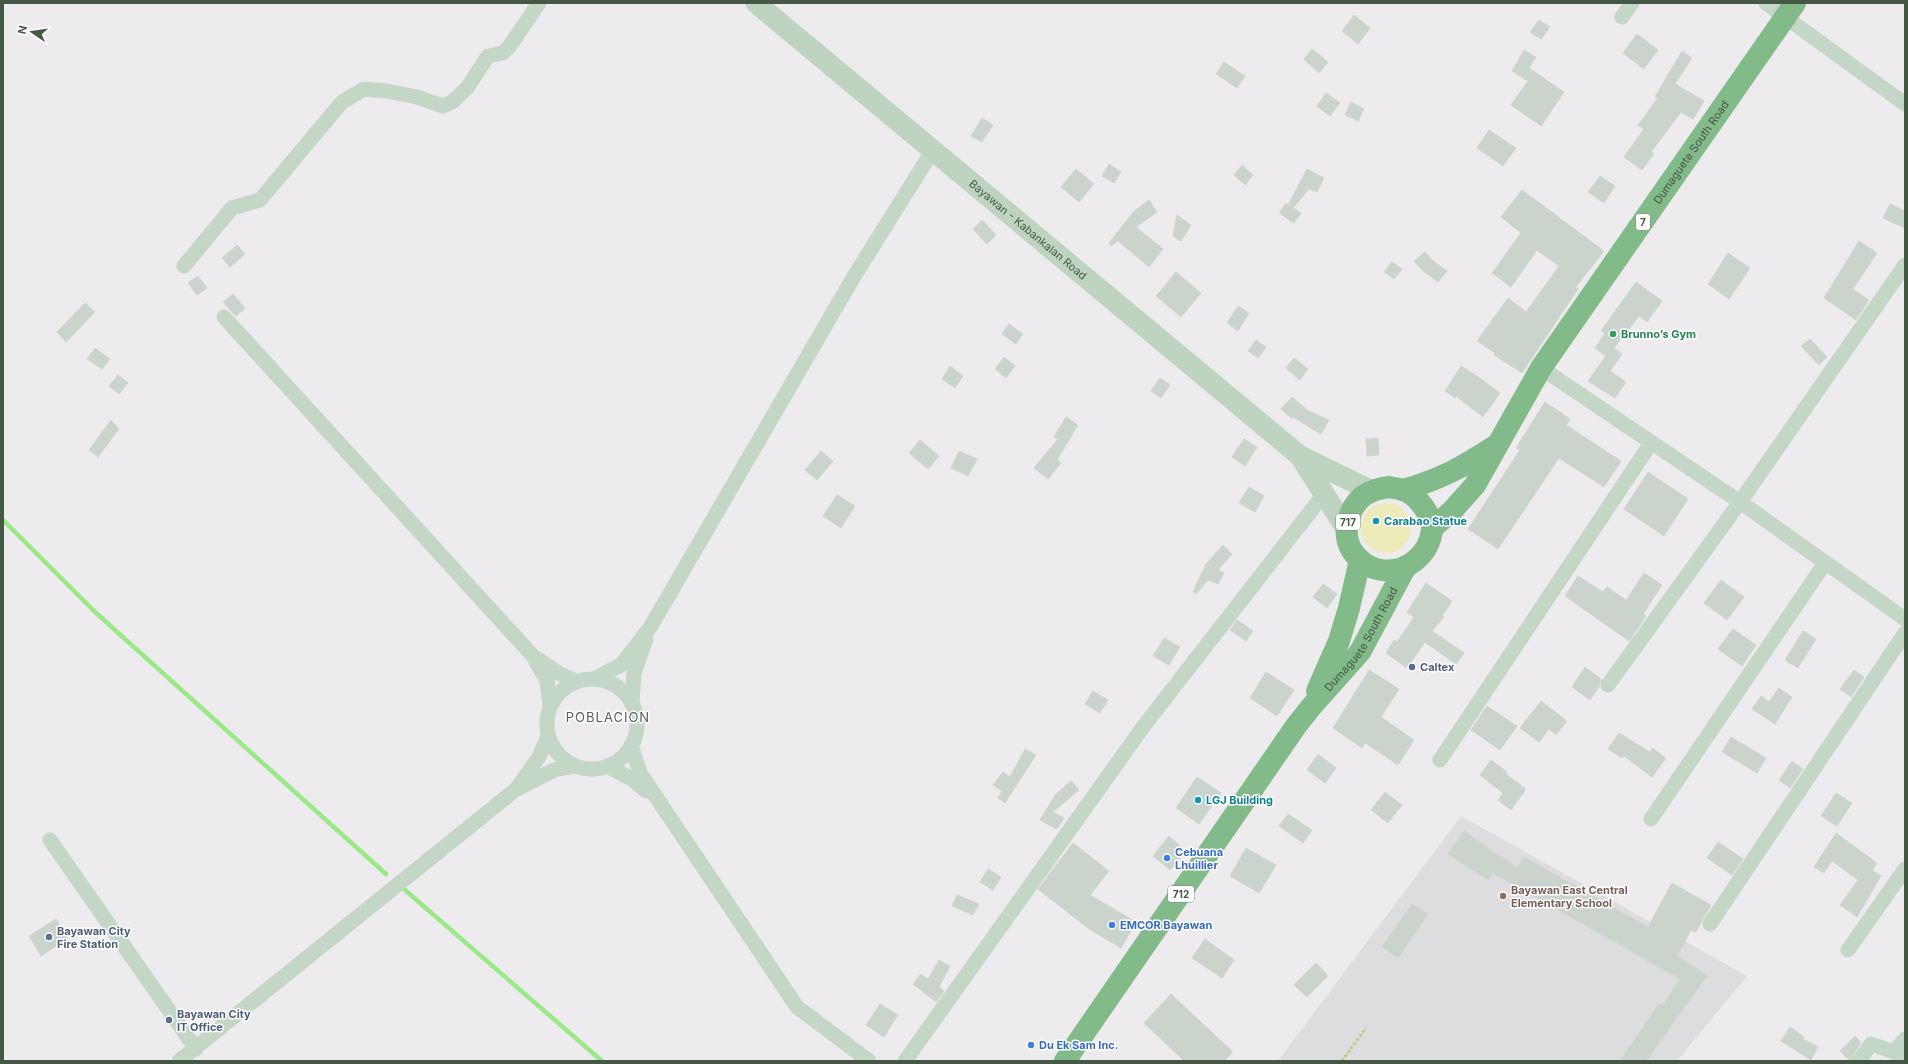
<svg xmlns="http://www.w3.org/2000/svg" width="1908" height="1064" font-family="Inter,sans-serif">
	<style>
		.education { fill: #dddddf }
		.park { fill: #ecebb9 }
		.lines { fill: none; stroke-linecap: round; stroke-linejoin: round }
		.stream { stroke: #9ae887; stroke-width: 4.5 }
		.building { fill: #cad3cc; stroke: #cfd7d1 }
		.path { stroke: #c0c972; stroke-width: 2.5; stroke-dasharray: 3 2; stroke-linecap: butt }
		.street { stroke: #c4d6c5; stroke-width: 15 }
		.secondary { stroke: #bed4c0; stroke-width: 21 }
		.highway { stroke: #83ba89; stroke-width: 22 }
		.leisure-dot { fill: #2e9e5b; stroke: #fff; stroke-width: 1.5 }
		.culture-dot { fill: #0f9aa8; stroke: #fff; stroke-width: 1.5 }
		.service-dot { fill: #5c6f8a; stroke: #fff; stroke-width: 1.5 }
		.shop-dot { fill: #3f7fe0; stroke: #fff; stroke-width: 1.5 }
		.education-dot { fill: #8d6e63; stroke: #fff; stroke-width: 1.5 }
		.labels { text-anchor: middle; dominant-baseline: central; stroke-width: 3; stroke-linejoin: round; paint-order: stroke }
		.shield { fill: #fff; stroke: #7c8a7d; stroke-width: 1 }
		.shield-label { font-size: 10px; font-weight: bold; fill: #445845 }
		.street-label { font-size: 11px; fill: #445845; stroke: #fff }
		.leisure-label { font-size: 11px; font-weight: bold; fill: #27864d; stroke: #fff; text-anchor: start }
		.culture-label { font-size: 11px; font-weight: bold; fill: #0d838f; stroke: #fff; text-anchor: start }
		.service-label { font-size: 11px; font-weight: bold; fill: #4e5e75; stroke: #fff; text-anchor: start }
		.shop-label { font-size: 11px; font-weight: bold; fill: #366cbe; stroke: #fff; text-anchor: start }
		.education-label { font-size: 11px; font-weight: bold; fill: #785e54; stroke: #fff; text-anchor: start }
		.quarter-label { font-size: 13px; letter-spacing: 1px; fill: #586059; stroke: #fff }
	</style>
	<rect width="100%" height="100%" fill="#edebee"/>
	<path class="education" d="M 1461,816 L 1747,976 L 1677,1061 L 1278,1061 Z"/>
	<path class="park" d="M1361 528a25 25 0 1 1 50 0a25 25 0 1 1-50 0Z"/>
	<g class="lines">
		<path class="stream" d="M 3,520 L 95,612 L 386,874
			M 405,890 L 602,1061"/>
	</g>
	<path class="building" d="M 1354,15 L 1370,28 L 1358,44 L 1342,31 Z
		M 1539,20 L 1550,27 L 1541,39 L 1530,32 Z
		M 1637,34 L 1658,50 L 1644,69 L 1623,53 Z
		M 1312,49 L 1328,62 L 1319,73 L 1304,59 Z
		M 1524,50 L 1536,57 L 1529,68 L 1564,92 L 1541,126 L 1511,105 L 1528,81 L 1512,71 Z
		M 1682,51 L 1692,58 L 1675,84 L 1704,101 L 1693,119 L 1681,112 L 1651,152 L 1654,154 L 1642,170 L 1624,157 L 1644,129 L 1638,125 L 1658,98 L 1655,97 Z
		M 1224,62 L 1245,76 L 1237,88 L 1216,74 Z
		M 1326,93 L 1340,103 L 1330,116 L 1317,106 Z
		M 1351,102 L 1364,109 L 1358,121 L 1345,115 Z
		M 982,118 L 993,125 L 982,142 L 971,136 Z
		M 1489,130 L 1516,148 L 1503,166 L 1477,148 Z
		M 1109,164 L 1121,172 L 1114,183 L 1102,176 Z
		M 1242,165 L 1253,175 L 1245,185 L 1234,175 Z
		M 1076,169 L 1094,184 L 1079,202 L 1061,187 Z
		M 1307,169 L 1324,178 L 1317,192 L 1309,189 L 1293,208 L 1301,213 L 1294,223 L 1279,213 L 1286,203 L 1288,205 Z
		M 1600,176 L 1615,186 L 1604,203 L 1588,192 Z
		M 1522,190 L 1604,251 L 1576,287 L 1578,289 L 1522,373 L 1494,355 L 1495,353 L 1477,341 L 1508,298 L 1526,312 L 1559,266 L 1537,250 L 1511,287 L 1492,273 L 1521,233 L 1501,217 Z
		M 1149,200 L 1157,212 L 1136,227 L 1163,249 L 1149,267 L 1118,241 L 1111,246 L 1109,243 L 1134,211 Z
		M 1890,204 L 1905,211 L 1905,228 L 1883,218 Z
		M 1177,215 L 1191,225 L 1181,241 L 1173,236 Z
		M 982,220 L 996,235 L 987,244 L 973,229 Z
		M 1859,241 L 1877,253 L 1853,289 L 1869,300 L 1856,320 L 1824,298 Z
		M 237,245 L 245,254 L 230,267 L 222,258 Z
		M 1425,252 L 1432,260 L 1447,271 L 1438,282 L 1421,269 L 1414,261 Z
		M 1728,253 L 1750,268 L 1729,299 L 1708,284 Z
		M 1392,262 L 1402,269 L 1394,279 L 1384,272 Z
		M 1176,272 L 1201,293 L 1181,317 L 1156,296 Z
		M 198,276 L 207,288 L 197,295 L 188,283 Z
		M 1636,282 L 1662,301 L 1647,322 L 1639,316 L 1614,348 L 1622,354 L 1610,371 L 1626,382 L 1615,398 L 1588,381 L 1606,356 L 1595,348 L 1605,333 L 1601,331 Z
		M 233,294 L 245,308 L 236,316 L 223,302 Z
		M 85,303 L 95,312 L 66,342 L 57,332 Z
		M 1238,306 L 1249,313 L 1238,331 L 1227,323 Z
		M 1009,324 L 1023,334 L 1016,344 L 1002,334 Z
		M 1810,339 L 1827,357 L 1819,365 L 1801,346 Z
		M 1256,340 L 1266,347 L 1258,358 L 1248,351 Z
		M 95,348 L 110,359 L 102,369 L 87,359 Z
		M 1004,357 L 1015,366 L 1006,378 L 995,369 Z
		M 1294,358 L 1308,369 L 1300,380 L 1286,368 Z
		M 950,366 L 963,376 L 955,388 L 942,379 Z
		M 1461,366 L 1477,376 L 1500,393 L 1483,417 L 1456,396 L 1455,398 L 1445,391 Z
		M 118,375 L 128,383 L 119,394 L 109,386 Z
		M 1160,378 L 1170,385 L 1161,398 L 1151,391 Z
		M 1292,397 L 1307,410 L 1329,420 L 1321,434 L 1293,417 L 1292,419 L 1281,409 Z
		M 1545,402 L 1570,419 L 1566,425 L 1621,461 L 1604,487 L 1559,458 L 1498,549 L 1468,529 L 1520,450 L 1516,448 Z
		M 1066,417 L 1078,425 L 1057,460 L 1061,463 L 1048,479 L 1034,468 L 1058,439 L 1054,437 Z
		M 111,420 L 119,429 L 98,457 L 89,450 Z
		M 1378,438 L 1379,455 L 1367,456 L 1366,439 Z
		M 1244,439 L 1257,447 L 1245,466 L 1232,457 Z
		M 920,440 L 939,456 L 928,469 L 909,453 Z
		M 821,451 L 833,461 L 817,480 L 805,470 Z
		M 959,451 L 977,459 L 968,476 L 951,468 Z
		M 1648,472 L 1688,499 L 1664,536 L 1624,509 Z
		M 1249,487 L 1264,496 L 1255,512 L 1239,503 Z
		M 837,495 L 855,506 L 841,528 L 823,516 Z
		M 1223,545 L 1232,554 L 1218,570 L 1224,573 L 1218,584 L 1208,580 L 1196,594 L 1193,592 L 1206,564 Z
		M 1644,573 L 1662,585 L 1643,614 L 1646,616 L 1629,641 L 1565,596 L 1578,576 L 1603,592 L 1607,587 L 1626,600 Z
		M 1721,580 L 1744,597 L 1727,620 L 1704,603 Z
		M 1426,583 L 1452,601 L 1442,616 L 1444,617 L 1432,631 L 1464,653 L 1456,664 L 1425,642 L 1407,668 L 1386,653 L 1394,640 L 1397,642 L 1414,617 L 1407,612 Z
		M 1323,584 L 1337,594 L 1327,608 L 1313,597 Z
		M 1237,620 L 1253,631 L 1246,641 L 1230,630 Z
		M 1733,629 L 1756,645 L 1742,666 L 1718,649 Z
		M 1803,631 L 1816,639 L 1798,668 L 1785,660 Z
		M 1164,638 L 1180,647 L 1169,665 L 1153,656 Z
		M 1585,667 L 1601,679 L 1599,687 L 1590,700 L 1572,687 Z
		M 1369,670 L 1399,689 L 1381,717 L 1414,740 L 1398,765 L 1365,743 L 1362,748 L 1333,728 Z
		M 1854,670 L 1864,677 L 1851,697 L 1840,689 Z
		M 1266,672 L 1294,690 L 1277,716 L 1250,698 Z
		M 1779,688 L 1792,697 L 1775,724 L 1752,709 L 1761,696 L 1769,702 Z
		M 1093,691 L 1108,700 L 1100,713 L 1085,704 Z
		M 1541,701 L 1567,721 L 1556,735 L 1549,729 L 1539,742 L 1520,728 Z
		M 1487,706 L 1517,726 L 1500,750 L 1471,730 Z
		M 1619,733 L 1650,752 L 1652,748 L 1666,758 L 1652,777 L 1624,756 L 1622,758 L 1608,749 Z
		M 1731,737 L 1766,758 L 1757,773 L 1722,752 Z
		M 1025,749 L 1036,755 L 1005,803 L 998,798 L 1002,791 L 993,785 L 1003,772 L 1010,777 Z
		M 1318,754 L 1336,768 L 1325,783 L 1307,770 Z
		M 1491,760 L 1507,772 L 1506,774 L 1526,789 L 1511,810 L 1498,800 L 1503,793 L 1480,775 Z
		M 1792,761 L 1803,769 L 1790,788 L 1779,780 Z
		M 1197,777 L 1221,793 L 1199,824 L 1176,808 Z
		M 1071,781 L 1079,790 L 1053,812 L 1064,818 L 1057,829 L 1040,820 L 1056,794 Z
		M 1385,792 L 1402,805 L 1388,823 L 1371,810 Z
		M 1836,793 L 1852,803 L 1837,826 L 1821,816 Z
		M 1288,814 L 1312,830 L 1303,843 L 1279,826 Z
		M 1464,831 L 1517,868 L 1524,857 L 1648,927 L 1672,883 L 1711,905 L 1696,932 L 1691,930 L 1677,956 L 1707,976 L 1646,1061 L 1620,1061 L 1659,1004 L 1662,1006 L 1680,979 L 1493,873 L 1488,880 L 1448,854 Z
		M 1836,833 L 1877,863 L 1872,870 L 1881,876 L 1857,917 L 1840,905 L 1858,880 L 1832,861 L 1824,873 L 1814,867 Z
		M 1169,836 L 1186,851 L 1170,870 L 1153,856 Z
		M 1718,842 L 1743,859 L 1732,875 L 1707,858 Z
		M 1073,843 L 1109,871 L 1090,895 L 1136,922 L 1121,948 L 1089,929 L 1038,889 Z
		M 1246,848 L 1276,865 L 1259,893 L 1230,876 Z
		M 988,869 L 1001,877 L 993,890 L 980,882 Z
		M 957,895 L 979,904 L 973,915 L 952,906 Z
		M 1412,904 L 1428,914 L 1398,958 L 1382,947 Z
		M 56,919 L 68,938 L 41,956 L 29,936 Z
		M 1205,939 L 1234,960 L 1222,978 L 1192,958 Z
		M 939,960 L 950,966 L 939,987 L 944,991 L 936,1002 L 913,984 L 921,974 L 928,979 Z
		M 1316,963 L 1328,976 L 1307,997 L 1294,985 Z
		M 1171,994 L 1233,1052 L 1224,1061 L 1184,1061 L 1144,1023 Z
		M 880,1004 L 898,1015 L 884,1037 L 866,1025 Z
		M 1790,1027 L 1804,1037 L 1803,1039 L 1818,1047 L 1811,1060 L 1781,1041 Z
		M 1855,1036 L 1861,1042 L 1850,1061 L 1840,1051 Z"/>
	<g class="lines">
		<path class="path" d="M 1342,1061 L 1366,1028"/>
		<path class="street" d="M 1766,3 L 1905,104
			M 1622,17 L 1632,3
			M 184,266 L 232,208 L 260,200 L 342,102 L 364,89 L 387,91 L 417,97 L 443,106 L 452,102 L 467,88 L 488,56 L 503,53 L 509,47 L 539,3
			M 224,317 L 533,656 L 547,681 L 550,707
			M 1541,368 L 1740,502 L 1905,619
			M 536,658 L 558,673 L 576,681
			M 594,679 L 621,665 L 651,626 L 853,278 L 933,150
			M547 724a45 45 0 1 1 90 0a45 45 0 1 1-90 0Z
			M 1608,685 L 1740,502 L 1905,265
			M 632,704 L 634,673 L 646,639
			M 631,745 L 640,773 L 797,1007 L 869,1061
			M 1440,760 L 1651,443
			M 607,766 L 632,779 L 646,791
			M 517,788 L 539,757 L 548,736
			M 1651,819 L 1825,563
			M 50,840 L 196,1049
			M 1710,924 L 1905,633
			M 1848,950 L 1905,869
			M 1894,1052 L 1905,1039
			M 179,1061 L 515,790 L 554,770 L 575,766
			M 905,1061 L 1143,727 L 1324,494
			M 1859,1061 L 1871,1044 L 1894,1052 L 1905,1059"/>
		<g class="secondary">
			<path id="s1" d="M 756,3 L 1300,456 L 1372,491"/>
			<path d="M 1300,456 L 1347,530"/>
		</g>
		<g class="highway">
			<path d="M 1388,487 C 1392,488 1398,488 1403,490 C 1416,494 1433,515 1432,530 C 1429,555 1406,574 1381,570 C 1368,568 1356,559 1350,547 C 1341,527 1352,498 1373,491 C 1377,489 1383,488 1388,487 Z"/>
			<path d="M 1403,490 C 1441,479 1463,467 1495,446"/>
			<path id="s2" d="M 1432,528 L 1451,512 L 1475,485 L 1541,368 L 1795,3"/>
			<path d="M 1317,691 L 1339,641 L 1349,608 L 1360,560"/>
			<path id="s3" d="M 1065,1061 L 1296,726 L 1311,707 L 1360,652 L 1405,568"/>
		</g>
	</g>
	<circle class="leisure-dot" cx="1613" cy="334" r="4"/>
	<g class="culture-dot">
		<circle cx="1376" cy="521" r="4"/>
		<circle cx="1198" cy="800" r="4"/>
	</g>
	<g class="service-dot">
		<circle cx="1412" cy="667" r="4"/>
		<circle cx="49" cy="937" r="4"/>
		<circle cx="169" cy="1020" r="4"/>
	</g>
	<g class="shop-dot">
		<circle cx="1167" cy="858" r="4"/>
		<circle cx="1112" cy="925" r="4"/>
		<circle cx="1031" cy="1045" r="4"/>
	</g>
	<circle class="education-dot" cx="1503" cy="896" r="4"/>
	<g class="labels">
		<g class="shield">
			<rect x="1636" y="214" width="14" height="16" rx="3"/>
			<rect x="1336" y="514" width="24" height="16" rx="3"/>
			<rect x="1168" y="886" width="26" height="16" rx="3"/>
		</g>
		<g class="shield-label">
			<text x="1643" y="222">7</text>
			<text x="1348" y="522">717</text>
			<text x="1181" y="894">712</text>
		</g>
		<g class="street-label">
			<text stroke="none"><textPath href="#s2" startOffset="458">Dumaguete South Road</textPath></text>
			<text stroke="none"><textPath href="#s1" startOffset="354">Bayawan - Kabankalan Road</textPath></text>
			<text stroke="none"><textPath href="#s3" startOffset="516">Dumaguete South Road</textPath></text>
		</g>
		<g class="leisure-label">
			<text x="1621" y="334">Brunno’s Gym</text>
		</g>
		<g class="culture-label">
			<text x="1384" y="521">Carabao Statue</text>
			<text x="1206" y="800">LGJ Building</text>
		</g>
		<g class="service-label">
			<text x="1420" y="667">Caltex</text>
			<text x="57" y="931">Bayawan City<tspan x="57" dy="13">Fire Station</tspan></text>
			<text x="177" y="1014">Bayawan City<tspan x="177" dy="13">IT Office</tspan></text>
		</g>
		<g class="shop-label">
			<text x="1175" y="852">Cebuana<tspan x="1175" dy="13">Lhuillier</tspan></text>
			<text x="1120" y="925">EMCOR Bayawan</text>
			<text x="1039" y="1045">Du Ek Sam Inc.</text>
		</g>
		<g class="education-label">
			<text x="1511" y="890">Bayawan East Central<tspan x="1511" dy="13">Elementary School</tspan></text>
		</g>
		<g class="quarter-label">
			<text x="608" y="717">POBLACION</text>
		</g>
	</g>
	<rect width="1908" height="1064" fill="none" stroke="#445845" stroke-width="8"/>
	<g transform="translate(32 32) rotate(283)" stroke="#ffffff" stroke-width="3" paint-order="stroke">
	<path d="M0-3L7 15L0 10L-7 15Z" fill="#445845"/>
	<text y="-6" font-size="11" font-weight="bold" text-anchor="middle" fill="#445845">N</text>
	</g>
</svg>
